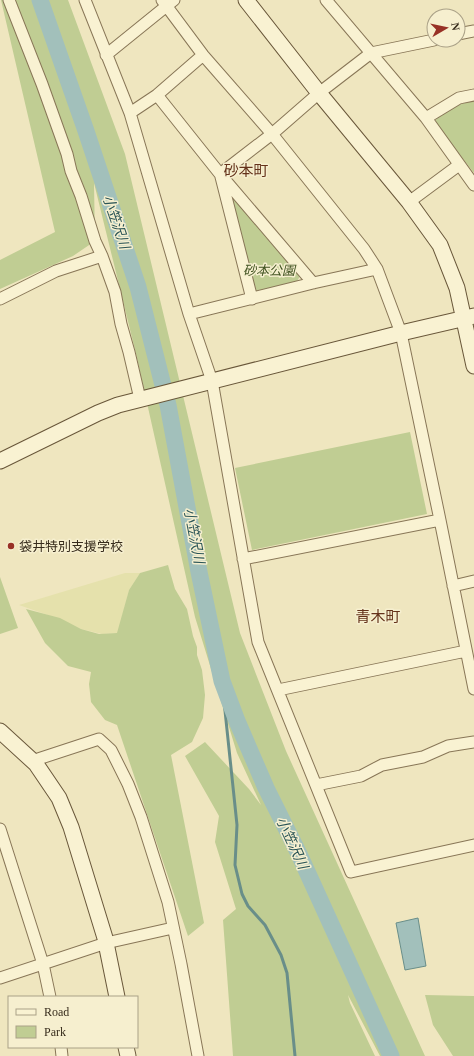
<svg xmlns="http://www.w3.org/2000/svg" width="474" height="1056" font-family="'Times New Roman','Noto Sans JP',serif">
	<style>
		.farmland { fill: #e5e1ac }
		.green { fill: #c0cd93 }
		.water { fill: #a2c0bb; stroke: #698e89 }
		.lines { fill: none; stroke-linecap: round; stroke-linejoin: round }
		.stream { stroke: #698e89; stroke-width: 3 }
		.river { stroke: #a2c0bb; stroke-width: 17 }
		.street-casing { stroke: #887657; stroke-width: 13 }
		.secondary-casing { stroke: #69573a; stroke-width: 17 }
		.street { stroke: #f9f2d2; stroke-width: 11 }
		.secondary { stroke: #f9f2d2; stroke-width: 15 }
		.poi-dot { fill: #983126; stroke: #f6efcf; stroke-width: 1.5 }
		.labels { text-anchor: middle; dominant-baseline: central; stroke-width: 3; stroke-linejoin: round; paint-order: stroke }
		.park-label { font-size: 13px; font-style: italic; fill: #425422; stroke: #f6efcf }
		.poi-label { font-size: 13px; fill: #372c1c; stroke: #f6efcf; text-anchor: start }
		.water-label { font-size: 14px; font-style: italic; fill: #2b5557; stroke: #f6efcf }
		.quarter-label { font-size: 15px; fill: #64321a; stroke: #f6efcf }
	</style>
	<rect width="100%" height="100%" fill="#efe6bf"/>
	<path class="farmland" d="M 125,573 L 140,573 L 129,590 L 118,633 L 102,634 L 81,629 L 62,620 L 19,605 Z"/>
	<path class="green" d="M 1,0 L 68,0 L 125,154 L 240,633 L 286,751 L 425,1056 L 380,1056 L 348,995 L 350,1003 L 375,1056 L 233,1056 L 223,920 L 236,909 L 215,842 L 219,816 L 185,756 L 205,742 L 249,789 L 261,805 L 237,753 L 195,617 L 136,354 L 94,183 L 95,241 L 73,256 L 0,289 L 0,260 L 55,232 Z
		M 474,101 L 474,173 L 435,123 L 437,117 L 461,104 Z
		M 234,195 L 300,276 L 296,283 L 256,293 L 229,197 Z
		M 410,432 L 427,514 L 252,550 L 235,468 Z
		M 168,565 L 175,589 L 187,609 L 193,636 L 197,647 L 197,655 L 202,670 L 205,695 L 203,718 L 192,742 L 171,755 L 204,923 L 188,936 L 117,725 L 105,720 L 91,702 L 89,684 L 91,672 L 68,666 L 45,643 L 26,609 L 60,618 L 81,629 L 99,634 L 117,633 L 129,590 L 140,573 Z
		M 0,577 L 18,628 L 0,634 Z
		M 425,995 L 474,996 L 474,1056 L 453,1056 L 433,1025 Z"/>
	<path class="water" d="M 418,918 L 426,966 L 405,970 L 396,923 Z"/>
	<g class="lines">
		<path class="stream" d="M 222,682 L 237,825 L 235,865 L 242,894 L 248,906 L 265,925 L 281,955 L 287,973 L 295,1056"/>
		<path class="river" d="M 40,0 L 86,131 L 138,287 L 168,405 L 199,572 L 222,681 L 237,721 L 266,788 L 299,854 L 391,1056"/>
		<g class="street-casing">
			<path id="street" d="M 9,0 L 42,84 L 67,154 L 71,171 L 81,196 L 95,241 L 102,256 L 115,292 L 121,324 L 129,352 L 140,399
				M 85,0 L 130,113 L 189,314 L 212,381 L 258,642 L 351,872 L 474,845
				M 162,0 L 203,55 L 272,134 L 364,249 L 377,269 L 401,333 L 440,520 L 474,689
				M 326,0 L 426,118 L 474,185
				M 458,34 L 474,31
				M 106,55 L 174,0
				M 157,95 L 220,174 L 313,283
				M 130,113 L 157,95 L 203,55
				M 426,118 L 459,98 L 474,95
				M 220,174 L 272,134 L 319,93 L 371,53 L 434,40
				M 221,177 L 252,299
				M 409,202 L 459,165
				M 0,299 L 56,271 L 102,256
				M 189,314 L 313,283 L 377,269
				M 243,559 L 440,520
				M 453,586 L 474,581
				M 278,690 L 466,651
				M 32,761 L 99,739 L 111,750 L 128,784 L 141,817 L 168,902 L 181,964 L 198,1056
				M 316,785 L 361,776 L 382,765 L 423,757 L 448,746 L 474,742
				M 0,829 L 43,964 L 50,997
				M 0,978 L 106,943 L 173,928
				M 61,1047 L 62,1056"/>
		</g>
		<g class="secondary-casing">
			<path id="secondary" d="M 246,0 L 319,93 L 409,202 L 440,245 L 457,288 L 474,366
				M 0,461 L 98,413 L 118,405 L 401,333 L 474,316
				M 0,731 L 36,764 L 59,798 L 71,827 L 105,938 L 117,997
				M 126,1047 L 128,1056"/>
		</g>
		<use href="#street" class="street"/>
		<use href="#secondary" class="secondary"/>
	</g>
	<circle class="poi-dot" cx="11" cy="546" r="4"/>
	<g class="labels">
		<g class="park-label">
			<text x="269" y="270">砂本公園</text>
		</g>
		<g class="poi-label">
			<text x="19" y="546">袋井特別支援学校</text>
		</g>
		<g class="water-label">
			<text transform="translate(116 222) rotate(71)">小笠沢川</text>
			<text transform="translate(194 536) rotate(79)">小笠沢川</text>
			<text transform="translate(292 843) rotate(65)">小笠沢川</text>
		</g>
		<g class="quarter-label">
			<text x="246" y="171">砂本町</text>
			<text x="378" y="617">青木町</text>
		</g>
	</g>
	<rect x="8" y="996" width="130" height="52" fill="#f6efcf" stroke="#aaa187"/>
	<rect x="16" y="1009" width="20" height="6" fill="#f9f2d2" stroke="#aaa187"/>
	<text x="44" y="1016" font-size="12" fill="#372c1c">Road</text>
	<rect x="16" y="1026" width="20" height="12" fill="#c0cd93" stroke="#aaa187"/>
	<text x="44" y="1036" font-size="12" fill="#372c1c">Park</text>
	<g transform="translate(446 28) rotate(81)"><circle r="19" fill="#f6efcf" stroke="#aaa187"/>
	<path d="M0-3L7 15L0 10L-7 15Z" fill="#983126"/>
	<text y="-6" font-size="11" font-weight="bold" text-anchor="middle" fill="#372c1c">N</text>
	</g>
</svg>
